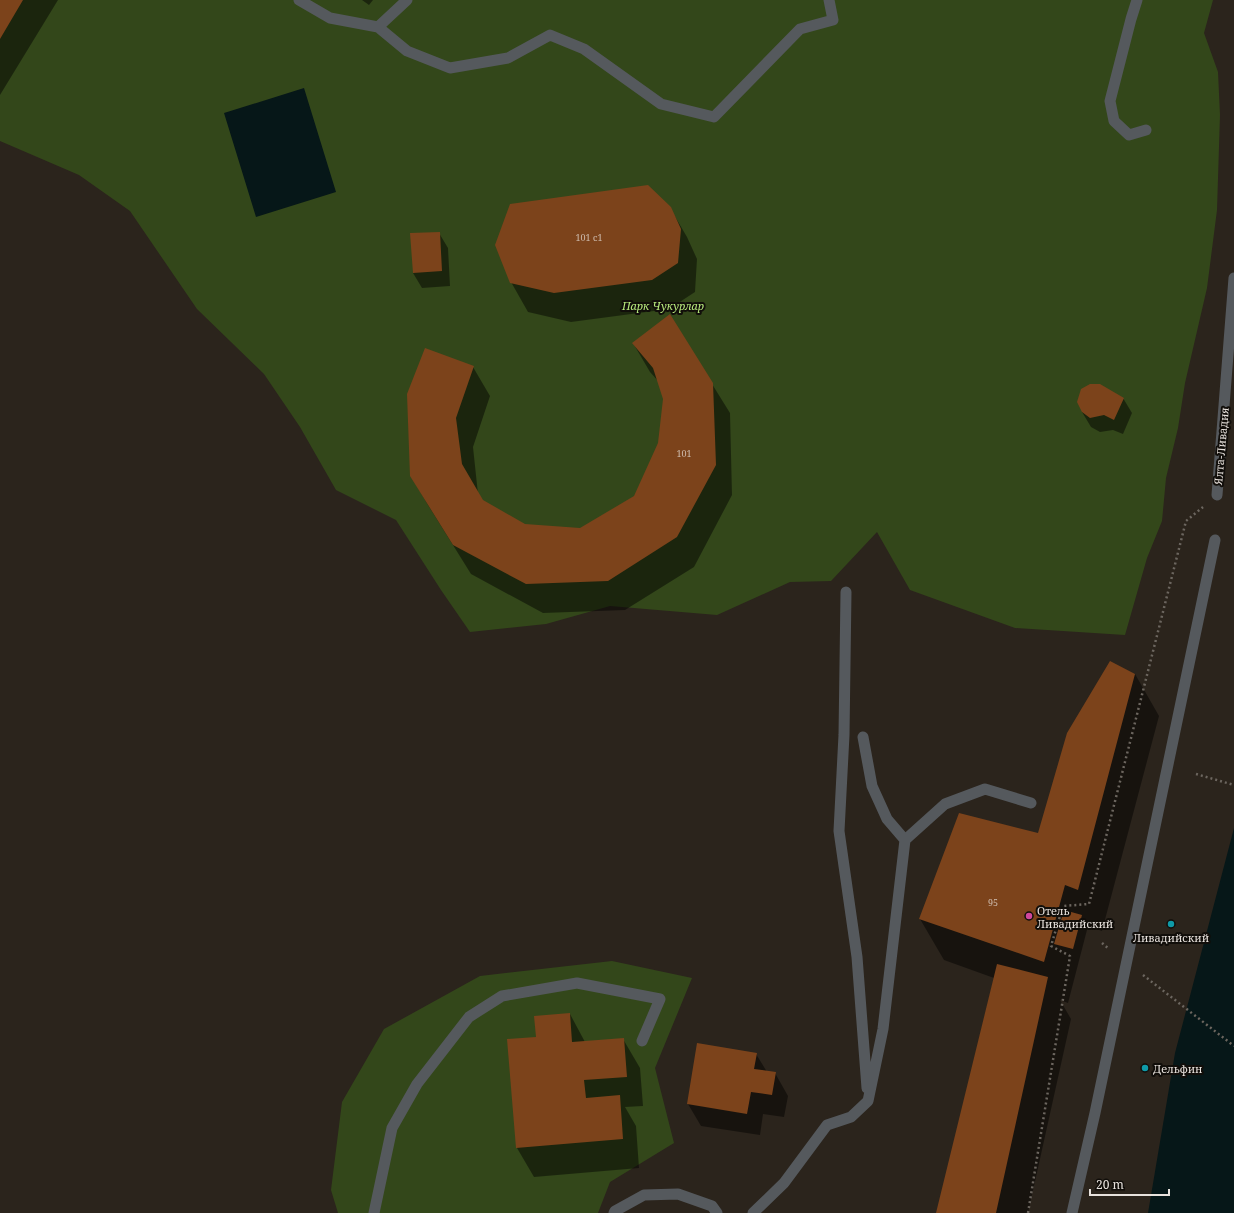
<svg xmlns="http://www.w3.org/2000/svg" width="1234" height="1213" font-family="'Noto Serif',serif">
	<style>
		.green { fill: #33471a }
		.water { fill: #061718 }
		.shadow { fill: #0007 }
		.building { fill: #7c431b }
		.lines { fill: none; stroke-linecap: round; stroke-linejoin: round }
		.path { stroke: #6c665f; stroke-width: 2.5; stroke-dasharray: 2 3; stroke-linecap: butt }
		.service { stroke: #55595d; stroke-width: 11 }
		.pedestrian { stroke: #55595d; stroke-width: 11 }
		.minor { stroke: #55595d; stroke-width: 11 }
		.hotel-dot { fill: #d1479c; stroke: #110e0a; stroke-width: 1.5 }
		.culture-dot { fill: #0f9aa8; stroke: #110e0a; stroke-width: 1.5 }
		.labels { text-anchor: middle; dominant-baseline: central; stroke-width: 4; stroke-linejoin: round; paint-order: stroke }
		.number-label { font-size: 9px; fill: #cdbaac }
		.park-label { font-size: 11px; font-style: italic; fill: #b8eb7e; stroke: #110e0a }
		.street-label { font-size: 11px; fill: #e8e2dd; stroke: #110e0a }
		.poi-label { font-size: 11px; fill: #e8e2dd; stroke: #110e0a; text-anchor: start }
	</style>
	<rect width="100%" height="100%" fill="#2b241c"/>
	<path class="green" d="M 0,0 L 1213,0 L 1204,33 L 1218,72 L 1220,115 L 1217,210 L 1207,288 L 1185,383 L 1178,428 L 1166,478 L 1162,521 L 1147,558 L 1125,635 L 1015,628 L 910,590 L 877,532 L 831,581 L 790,582 L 717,615 L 610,606 L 546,624 L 470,632 L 441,590 L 396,520 L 336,490 L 300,427 L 264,374 L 197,309 L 130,211 L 79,175 L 0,141 Z
		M 612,961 L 692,978 L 655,1068 L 674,1143 L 610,1182 L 598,1213 L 338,1213 L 331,1190 L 342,1102 L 384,1029 L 480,976 Z"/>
	<path class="water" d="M 304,88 L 336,192 L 256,217 L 224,113 Z
		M 1234,828 L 1234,1213 L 1148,1213 L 1175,1053 Z"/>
	<path class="shadow" d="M 0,0 L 58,0 L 0,95 Z
		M 362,0 L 373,0 L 369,5 Z
		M 670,208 L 687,237 L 697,259 L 695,292 L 669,309 L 571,322 L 528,312 L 511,282 Z
		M 439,233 L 448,248 L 450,286 L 422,288 L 413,273 Z
		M 633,343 L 712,384 L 730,413 L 732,495 L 694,567 L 625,610 L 543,613 L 471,574 L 428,505 L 411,476 L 473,367 L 490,396 L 473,447 L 478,494 L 483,501 L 525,525 L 580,529 L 635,496 L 659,444 L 664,399 L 659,382 L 650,372 Z
		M 1123,398 L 1132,413 L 1123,434 L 1113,430 L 1100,432 L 1091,427 L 1082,412 Z
		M 1135,674 L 1159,716 L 1102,931 L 1088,926 L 1068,1003 L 1060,1000 L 1071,1019 L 1028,1213 L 937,1213 L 994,978 L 944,960 L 920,919 L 1038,835 Z
		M 570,1014 L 585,1042 L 623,1039 L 640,1068 L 643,1106 L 625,1107 L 636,1126 L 639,1168 L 534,1177 L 517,1148 L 537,1038 Z
		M 756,1054 L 767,1072 L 775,1073 L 788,1096 L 784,1117 L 763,1114 L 760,1135 L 701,1126 L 688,1104 Z"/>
	<path class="building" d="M 0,0 L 23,0 L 0,39 Z
		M 648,185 L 671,207 L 681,229 L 678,263 L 652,280 L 554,293 L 510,283 L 495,245 L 510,204 Z
		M 440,232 L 442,271 L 413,273 L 410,233 Z
		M 670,314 L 713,383 L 716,465 L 677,537 L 608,581 L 526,584 L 453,545 L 410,476 L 407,394 L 425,348 L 474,366 L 456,418 L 462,464 L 483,500 L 525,524 L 580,528 L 634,496 L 658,443 L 663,399 L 653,368 L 632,343 Z
		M 1090,384 L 1100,384 L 1124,398 L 1114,420 L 1104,415 L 1090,418 L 1082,412 L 1077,402 L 1081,389 Z
		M 1110,661 L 1135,674 L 1078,890 L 1065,885 L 1044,962 L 919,919 L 959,813 L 1038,833 L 1067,733 Z
		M 1064,910 L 1082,915 L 1073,949 L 1054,944 Z
		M 997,964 L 1048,977 L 996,1213 L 936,1213 Z
		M 570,1013 L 572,1042 L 624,1038 L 627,1077 L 584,1080 L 586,1098 L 620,1095 L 623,1139 L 516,1148 L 507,1039 L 536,1037 L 534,1016 Z
		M 697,1043 L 757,1053 L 754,1069 L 776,1072 L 772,1095 L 751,1092 L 747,1114 L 687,1104 Z"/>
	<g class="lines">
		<path class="path" d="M 1196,774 L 1234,785
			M 1102,943 L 1109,949
			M 1143,975 L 1234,1046
			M 1028,1213 L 1070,956 L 1051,946 L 1063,906 L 1089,904 L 1186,521 L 1203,507"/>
		<path class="service" d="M 299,0 L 330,18 L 378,27 L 407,51 L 450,68 L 508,58 L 550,35 L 584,49 L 661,104 L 714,117 L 800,29 L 833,20 L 829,0
			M 1137,0 L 1131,19 L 1110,101 L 1114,121 L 1129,135 L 1146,130
			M 378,27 L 407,0
			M 846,592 L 844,735 L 839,831 L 857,957 L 867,1088
			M 905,840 L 945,804 L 985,789 L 1031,803
			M 374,1213 L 392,1128 L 417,1084 L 469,1017 L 502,996 L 577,983 L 660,999 L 642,1041
			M 753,1213 L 784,1183 L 827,1125 L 851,1117 L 868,1101 L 883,1029 L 905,840 L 887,819 L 872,786 L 863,737"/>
		<path class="pedestrian" d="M 1217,495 L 1234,278
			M 1072,1213 L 1095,1113 L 1215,540"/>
		<path class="minor" d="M 614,1213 L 615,1211 L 644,1195 L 678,1194 L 712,1206 L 717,1213"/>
	</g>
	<circle class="hotel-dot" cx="1029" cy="916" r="4"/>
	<g class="culture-dot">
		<circle cx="1171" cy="924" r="4"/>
		<circle cx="1145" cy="1068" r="4"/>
	</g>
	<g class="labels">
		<g class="number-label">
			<text x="589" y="237">101 с1</text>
			<text x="684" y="453">101</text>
			<text x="993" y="902">95</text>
		</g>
		<g class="park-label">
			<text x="663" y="305">Парк Чукурлар</text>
		</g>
		<g class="street-label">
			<text transform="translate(1221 446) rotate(-85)">Ялта-Ливадия</text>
		</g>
		<g class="poi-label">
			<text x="1037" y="910">Отель<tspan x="1037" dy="13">Ливадийский</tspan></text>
			<text x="1171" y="937" text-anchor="middle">Ливадийский</text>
			<text x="1153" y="1068">Дельфин</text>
		</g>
	</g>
	<path d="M1090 1189v6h79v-6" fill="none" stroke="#e8e2dd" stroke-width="2"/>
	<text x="1096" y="1189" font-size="12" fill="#e8e2dd" stroke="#110e0a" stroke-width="3" paint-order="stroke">20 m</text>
</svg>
